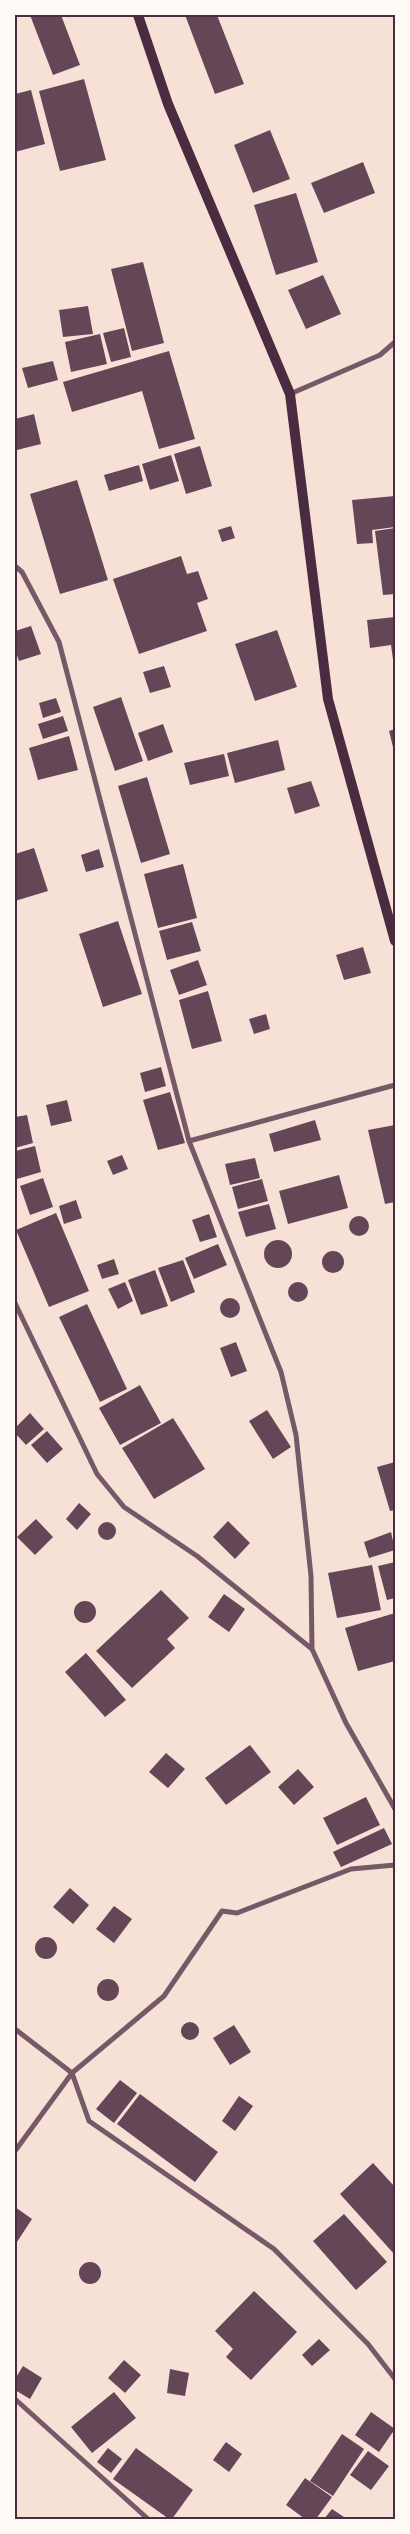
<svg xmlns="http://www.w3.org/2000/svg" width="410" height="2534" font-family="Montserrat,sans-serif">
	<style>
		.building { fill: #644757 }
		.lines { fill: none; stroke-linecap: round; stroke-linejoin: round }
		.minor { stroke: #755966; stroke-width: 5 }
		.secondary { stroke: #4a2c40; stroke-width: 10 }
		.neatline { fill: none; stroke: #4a2c40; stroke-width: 2 }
	</style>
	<rect width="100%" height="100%" fill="#f7e1d7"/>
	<path class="building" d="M 30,15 L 61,15 L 80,65 L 53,75 Z
		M 185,15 L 217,15 L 244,84 L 215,94 Z
		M 84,79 L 106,160 L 60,171 L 39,91 Z
		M 31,90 L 45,144 L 15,152 L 15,94 Z
		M 270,130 L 290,179 L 253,193 L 234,145 Z
		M 363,162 L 375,193 L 324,213 L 311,183 Z
		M 296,193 L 318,262 L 276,275 L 254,205 Z
		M 143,262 L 164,343 L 132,351 L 111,269 Z
		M 323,275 L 341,314 L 306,329 L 288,290 Z
		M 88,306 L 93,334 L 63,337 L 59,310 Z
		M 124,328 L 131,357 L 111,362 L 103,333 Z
		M 100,334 L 107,364 L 71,372 L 65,342 Z
		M 169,351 L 195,439 L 159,449 L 142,391 L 72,412 L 63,382 Z
		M 53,361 L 58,380 L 28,388 L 22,368 Z
		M 34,414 L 41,444 L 17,450 L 15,419 Z
		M 200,446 L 212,486 L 186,494 L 174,454 Z
		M 171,455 L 179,481 L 150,490 L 142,464 Z
		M 139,465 L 143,481 L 109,491 L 104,475 Z
		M 77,480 L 108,580 L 60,594 L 30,494 Z
		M 395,496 L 395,527 L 372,530 L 373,543 L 357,544 L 352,500 Z
		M 231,526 L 235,538 L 222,542 L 218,530 Z
		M 395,528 L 395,594 L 383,595 L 375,531 Z
		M 181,556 L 187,574 L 198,571 L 208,599 L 197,603 L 207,631 L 139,654 L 113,579 Z
		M 395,617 L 395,667 L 394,667 L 391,645 L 370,648 L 367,620 Z
		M 31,626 L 41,654 L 19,661 L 15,649 L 15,631 Z
		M 277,630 L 297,687 L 255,701 L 235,644 Z
		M 164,666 L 171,687 L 150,693 L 143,672 Z
		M 121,697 L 143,761 L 115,771 L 93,707 Z
		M 56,698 L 61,712 L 43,718 L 39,703 Z
		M 63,716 L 68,731 L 43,739 L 38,724 Z
		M 163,724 L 173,752 L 148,761 L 138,733 Z
		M 395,729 L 395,751 L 394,751 L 389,731 Z
		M 69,736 L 78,770 L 38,780 L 29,748 Z
		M 278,740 L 285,770 L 235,783 L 227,753 Z
		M 224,754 L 229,776 L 190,785 L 184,763 Z
		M 147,777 L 170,854 L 141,863 L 118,786 Z
		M 311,781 L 320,806 L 295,814 L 287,788 Z
		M 34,848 L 48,891 L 15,901 L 15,854 Z
		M 99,849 L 104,867 L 86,872 L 81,855 Z
		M 183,864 L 197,918 L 158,928 L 144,874 Z
		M 118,921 L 142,994 L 103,1007 L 79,934 Z
		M 192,922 L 201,951 L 167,960 L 159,931 Z
		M 363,947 L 371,973 L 344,980 L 336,955 Z
		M 198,960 L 207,985 L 179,995 L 170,970 Z
		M 208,991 L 222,1041 L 192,1049 L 179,1000 Z
		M 266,1014 L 270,1029 L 254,1034 L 249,1019 Z
		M 161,1067 L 166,1086 L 145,1092 L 140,1073 Z
		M 170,1092 L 185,1143 L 158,1150 L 143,1100 Z
		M 67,1100 L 72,1121 L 51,1126 L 46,1105 Z
		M 27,1115 L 33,1143 L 15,1148 L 15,1117 Z
		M 315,1120 L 321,1140 L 274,1152 L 269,1134 Z
		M 395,1125 L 395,1202 L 385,1204 L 368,1130 Z
		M 35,1146 L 41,1172 L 17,1179 L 15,1151 Z
		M 122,1155 L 128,1169 L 113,1175 L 107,1161 Z
		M 255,1158 L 260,1178 L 230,1185 L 225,1164 Z
		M 339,1175 L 348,1208 L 288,1224 L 279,1191 Z
		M 43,1178 L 53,1207 L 30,1215 L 20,1186 Z
		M 262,1179 L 268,1201 L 238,1209 L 232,1187 Z
		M 76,1200 L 82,1218 L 64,1224 L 59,1206 Z
		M 269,1204 L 276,1229 L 246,1237 L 238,1212 Z
		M 56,1213 L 89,1291 L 49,1307 L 16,1230 Z
		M 209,1214 L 217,1237 L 200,1242 L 192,1220 Z
		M349 1226a10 10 0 1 1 20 0a10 10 0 1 1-20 0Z
		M264 1254a14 14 0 1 1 28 0a14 14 0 1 1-28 0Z
		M 218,1244 L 227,1265 L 194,1279 L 185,1258 Z
		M322 1262a11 11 0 1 1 22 0a11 11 0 1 1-22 0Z
		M 114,1259 L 119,1274 L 102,1279 L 97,1265 Z
		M 183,1260 L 195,1292 L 171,1302 L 158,1268 Z
		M 155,1270 L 168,1306 L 141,1315 L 128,1280 Z
		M 125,1282 L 133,1301 L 118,1309 L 108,1289 Z
		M288 1292a10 10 0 1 1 20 0a10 10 0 1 1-20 0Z
		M220 1308a10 10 0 1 1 20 0a10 10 0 1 1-20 0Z
		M 87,1304 L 127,1389 L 100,1402 L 59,1317 Z
		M 236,1342 L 247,1371 L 231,1377 L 220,1348 Z
		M 140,1385 L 161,1423 L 120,1445 L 99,1408 Z
		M 267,1410 L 291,1447 L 273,1459 L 249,1421 Z
		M 30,1413 L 44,1429 L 26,1445 L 15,1433 L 15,1428 Z
		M 173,1418 L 205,1469 L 154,1499 L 122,1448 Z
		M 47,1431 L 63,1449 L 47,1463 L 31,1445 Z
		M 395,1462 L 395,1510 L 390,1511 L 377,1467 Z
		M 79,1503 L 91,1514 L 77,1530 L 66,1519 Z
		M 36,1519 L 53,1537 L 35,1555 L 17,1537 Z
		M 228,1521 L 250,1543 L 235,1559 L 213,1537 Z
		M98 1531a9 9 0 1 1 18 0a9 9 0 1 1-18 0Z
		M 391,1532 L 395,1550 L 369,1558 L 364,1542 Z
		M 395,1562 L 395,1598 L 387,1600 L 378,1566 Z
		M 372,1565 L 381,1610 L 337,1618 L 328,1573 Z
		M 161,1590 L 189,1618 L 167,1639 L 175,1648 L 132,1688 L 96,1651 Z
		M 224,1594 L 245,1609 L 229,1632 L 208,1617 Z
		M74 1612a11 11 0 1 1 22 0a11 11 0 1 1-22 0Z
		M 395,1613 L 395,1661 L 358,1671 L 345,1628 Z
		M 86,1653 L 126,1700 L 105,1717 L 65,1672 Z
		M 250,1745 L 271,1772 L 226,1805 L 205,1778 Z
		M 166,1753 L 185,1769 L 168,1788 L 149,1772 Z
		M 298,1769 L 314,1787 L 294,1805 L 278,1787 Z
		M 366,1797 L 380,1825 L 337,1845 L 323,1818 Z
		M 384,1828 L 392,1844 L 341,1867 L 333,1852 Z
		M 70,1888 L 89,1905 L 73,1924 L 53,1907 Z
		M 114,1906 L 132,1919 L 114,1943 L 96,1929 Z
		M35 1948a11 11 0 1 1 22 0a11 11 0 1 1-22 0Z
		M97 1990a11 11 0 1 1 22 0a11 11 0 1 1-22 0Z
		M181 2031a9 9 0 1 1 18 0a9 9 0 1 1-18 0Z
		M 234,2025 L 251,2052 L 230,2065 L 213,2038 Z
		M 120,2080 L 137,2093 L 114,2123 L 96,2109 Z
		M 140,2094 L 218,2152 L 195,2182 L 117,2124 Z
		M 239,2096 L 253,2106 L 235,2131 L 222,2121 Z
		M 373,2163 L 395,2187 L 395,2255 L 340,2194 Z
		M 15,2207 L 32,2219 L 15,2245 Z
		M 344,2214 L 387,2262 L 356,2290 L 313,2241 Z
		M79 2273a11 11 0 1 1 22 0a11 11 0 1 1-22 0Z
		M 254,2291 L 297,2332 L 251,2380 L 226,2357 L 233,2349 L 215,2331 Z
		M 319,2339 L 330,2350 L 312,2366 L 302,2355 Z
		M 124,2360 L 141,2375 L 125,2393 L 108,2378 Z
		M 23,2366 L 42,2378 L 30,2399 L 15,2390 L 15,2379 Z
		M 170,2369 L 189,2373 L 185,2396 L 167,2393 Z
		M 114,2392 L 136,2418 L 92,2453 L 71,2427 Z
		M 371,2412 L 395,2429 L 379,2452 L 355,2435 Z
		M 342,2434 L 364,2449 L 333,2496 L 310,2481 Z
		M 226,2442 L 242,2454 L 229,2472 L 213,2460 Z
		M 108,2448 L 122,2459 L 111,2473 L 97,2462 Z
		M 136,2448 L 193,2490 L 172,2519 L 169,2519 L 113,2479 Z
		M 368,2451 L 389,2466 L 371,2490 L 350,2475 Z
		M 305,2478 L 332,2497 L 316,2519 L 305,2519 L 286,2505 Z
		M 332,2509 L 347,2519 L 324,2519 Z"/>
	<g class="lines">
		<path class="minor" d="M 290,394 L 380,355 L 395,342
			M 15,566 L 22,572 L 59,642 L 189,1141 L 281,1372 L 296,1435 L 311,1576 L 312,1649
			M 189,1141 L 395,1085
			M 15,1303 L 97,1474 L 124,1507 L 197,1556 L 312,1649 L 346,1723 L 395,1809
			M 15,2029 L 72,2073 L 89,2121 L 274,2249 L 368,2344 L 395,2379
			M 15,2151 L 72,2073 L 164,1996 L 222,1911 L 237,1913 L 351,1869 L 395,1865
			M 15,2399 L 148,2519"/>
		<path class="secondary" d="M 138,15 L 168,104 L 290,394 L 328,699 L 395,941"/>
	</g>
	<rect width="410" height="2534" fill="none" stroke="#fffaf5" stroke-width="32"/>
	<rect x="16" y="16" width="378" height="2502" class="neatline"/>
</svg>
